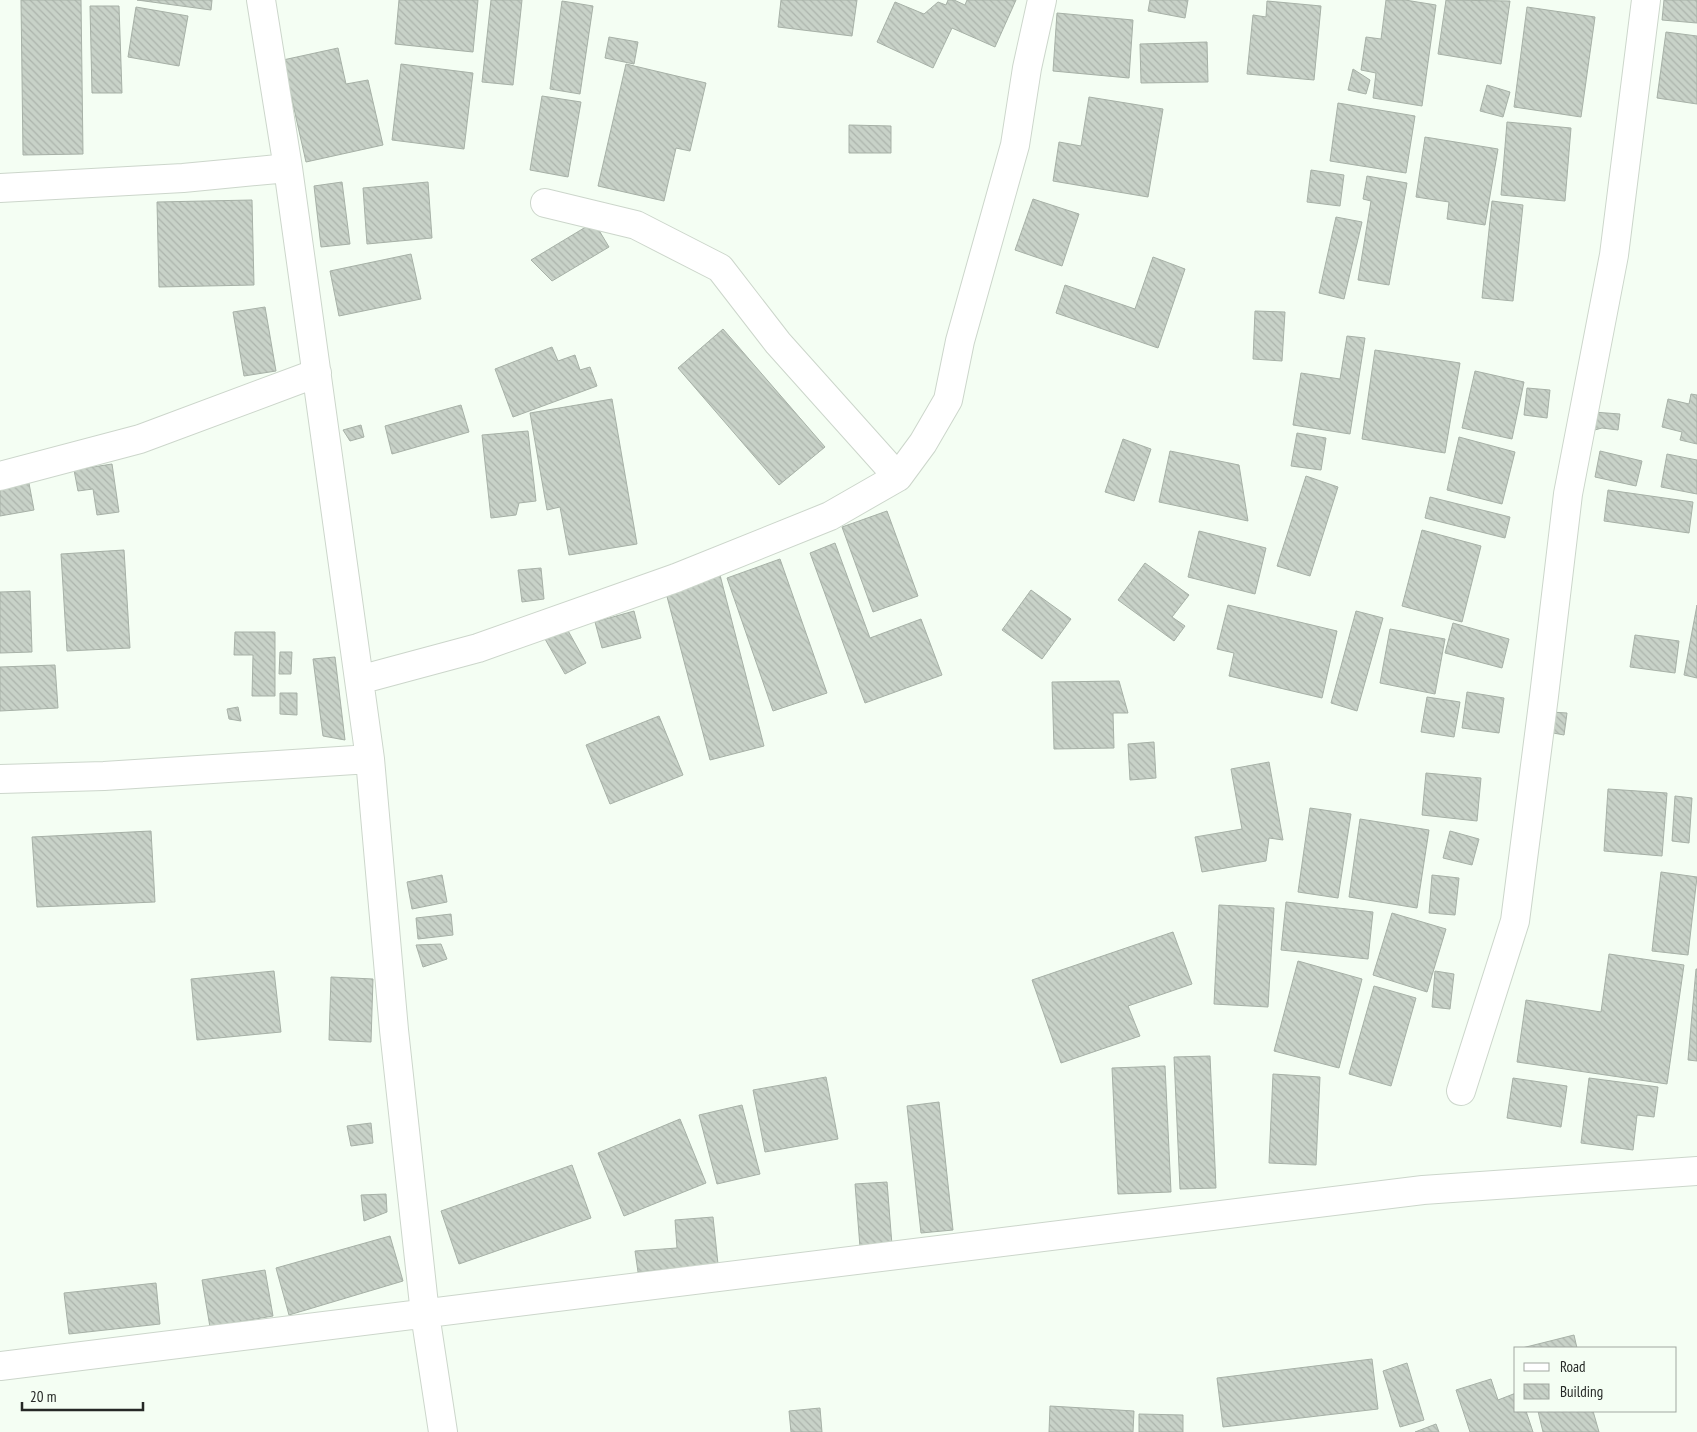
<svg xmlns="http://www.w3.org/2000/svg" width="1697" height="1432" font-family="'PT Sans Narrow',sans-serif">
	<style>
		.building { fill: url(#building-back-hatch); stroke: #a7b1a7 }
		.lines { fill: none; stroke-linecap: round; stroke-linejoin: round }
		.minor-casing { stroke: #ccd6cb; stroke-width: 30 }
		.minor { stroke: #fff; stroke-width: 28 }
	</style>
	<defs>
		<pattern id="building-back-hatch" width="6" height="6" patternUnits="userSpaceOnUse" patternTransform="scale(1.25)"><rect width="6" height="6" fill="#c8d2c8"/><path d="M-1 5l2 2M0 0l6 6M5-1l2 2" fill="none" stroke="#acb4ac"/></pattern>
	</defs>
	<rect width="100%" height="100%" fill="#f4fef3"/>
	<path class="building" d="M 21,0 L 81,0 L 83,154 L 23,155 Z
		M 137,0 L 212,0 L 211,10 Z
		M 399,0 L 478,0 L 473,52 L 395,44 Z
		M 491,0 L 522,0 L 513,85 L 482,82 Z
		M 781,0 L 857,0 L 852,36 L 778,27 Z
		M 948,0 L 954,0 L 965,5 L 967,0 L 1016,0 L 995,47 L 952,28 L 933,68 L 877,42 L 895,2 L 924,14 L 938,2 L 946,5 Z
		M 1150,0 L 1188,0 L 1185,18 L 1148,11 Z
		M 1386,0 L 1405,0 L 1436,5 L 1422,106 L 1373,98 L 1376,73 L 1361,70 L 1366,37 L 1381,39 Z
		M 1446,0 L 1510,1 L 1501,64 L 1438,54 Z
		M 1664,0 L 1697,0 L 1697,23 L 1662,20 Z
		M 562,1 L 593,6 L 580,94 L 550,89 Z
		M 1267,1 L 1321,6 L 1314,80 L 1247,74 L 1253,15 L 1266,17 Z
		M 90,6 L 119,6 L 122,93 L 92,93 Z
		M 136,7 L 188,16 L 179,66 L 128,57 Z
		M 1527,7 L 1595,17 L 1581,117 L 1514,107 Z
		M 1057,13 L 1133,20 L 1129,78 L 1053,71 Z
		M 1666,32 L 1697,36 L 1697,104 L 1657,98 Z
		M 609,37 L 638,42 L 634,64 L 605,58 Z
		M 1207,42 L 1208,82 L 1141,83 L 1140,44 Z
		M 338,48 L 346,84 L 368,80 L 383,145 L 306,162 L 283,60 Z
		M 401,64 L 473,73 L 464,149 L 392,140 Z
		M 626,64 L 706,83 L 690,151 L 676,148 L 664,201 L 598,186 Z
		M 1353,69 L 1370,80 L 1366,94 L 1348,90 Z
		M 1487,85 L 1510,92 L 1503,117 L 1480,111 Z
		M 542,96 L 581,102 L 568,177 L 530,170 Z
		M 1089,97 L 1163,109 L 1148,197 L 1053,181 L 1059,142 L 1081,146 Z
		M 1338,103 L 1415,116 L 1406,173 L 1330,161 Z
		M 1507,122 L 1571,128 L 1565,201 L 1501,195 Z
		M 849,125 L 891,126 L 891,153 L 849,153 Z
		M 1425,137 L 1498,149 L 1485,225 L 1447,219 L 1449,202 L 1416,197 Z
		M 1311,170 L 1344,175 L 1340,206 L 1307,202 Z
		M 1367,176 L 1407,183 L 1389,285 L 1358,280 L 1371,201 L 1363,199 Z
		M 342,182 L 350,244 L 321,247 L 314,186 Z
		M 428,182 L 432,238 L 367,244 L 363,188 Z
		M 1033,199 L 1079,214 L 1062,266 L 1015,250 Z
		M 252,200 L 254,285 L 159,287 L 157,202 Z
		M 1492,201 L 1523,205 L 1513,301 L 1482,298 Z
		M 1336,217 L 1362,222 L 1344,299 L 1319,293 Z
		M 594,222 L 609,247 L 552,281 L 531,260 Z
		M 411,254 L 421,299 L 339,316 L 330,271 Z
		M 1153,257 L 1185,269 L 1158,348 L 1056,313 L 1065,285 L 1135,309 Z
		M 265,307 L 276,371 L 244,376 L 233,312 Z
		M 1255,311 L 1285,312 L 1282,361 L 1253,359 Z
		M 723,329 L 825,447 L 779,485 L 678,368 Z
		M 1347,336 L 1365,338 L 1350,434 L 1293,425 L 1301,373 L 1340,379 Z
		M 552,347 L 558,361 L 575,355 L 580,370 L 590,367 L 597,386 L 513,417 L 495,369 Z
		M 1375,350 L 1460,363 L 1445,453 L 1362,439 Z
		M 1475,371 L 1524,382 L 1512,439 L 1462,428 Z
		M 1527,388 L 1550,390 L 1547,418 L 1524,415 Z
		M 1691,394 L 1697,395 L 1697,444 L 1680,440 L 1682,432 L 1662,427 L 1668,399 L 1689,404 Z
		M 612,399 L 637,544 L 569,555 L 560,507 L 547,510 L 530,413 Z
		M 461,405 L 469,432 L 392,454 L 385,426 Z
		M 1593,412 L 1620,414 L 1618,430 L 1602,428 L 1591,431 Z
		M 361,425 L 364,437 L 350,441 L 343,430 Z
		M 528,431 L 536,501 L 519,503 L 516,515 L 491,518 L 482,435 Z
		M 1297,433 L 1326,438 L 1321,470 L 1291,466 Z
		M 1459,437 L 1515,452 L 1502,504 L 1447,490 Z
		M 1123,439 L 1151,449 L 1134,501 L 1105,492 Z
		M 1170,451 L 1239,465 L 1248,521 L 1159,502 Z
		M 1600,451 L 1642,461 L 1636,486 L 1595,477 Z
		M 1667,454 L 1697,460 L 1697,494 L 1661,487 Z
		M 112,464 L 119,512 L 97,515 L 93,489 L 78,491 L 74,470 Z
		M 1306,476 L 1338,487 L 1310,576 L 1277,566 Z
		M 28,478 L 34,510 L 0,516 L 0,483 Z
		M 1608,490 L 1693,502 L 1689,533 L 1604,521 Z
		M 1430,497 L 1510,517 L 1505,538 L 1425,518 Z
		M 887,511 L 918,596 L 873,612 L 842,527 Z
		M 1422,530 L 1481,546 L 1462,622 L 1402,606 Z
		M 1199,531 L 1266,548 L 1255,594 L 1188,577 Z
		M 835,543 L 870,638 L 921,619 L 942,675 L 865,703 L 810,553 Z
		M 124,550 L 130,648 L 67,651 L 61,554 Z
		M 780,559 L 827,693 L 773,711 L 727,578 Z
		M 1145,563 L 1189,595 L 1172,617 L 1185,626 L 1174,641 L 1118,600 Z
		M 541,568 L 544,599 L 522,602 L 518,570 Z
		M 720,575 L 764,746 L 710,760 L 665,589 Z
		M 1031,590 L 1071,619 L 1042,659 L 1002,630 Z
		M 30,591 L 32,652 L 0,653 L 0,592 Z
		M 1228,605 L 1337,631 L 1322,698 L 1229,676 L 1234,653 L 1217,649 Z
		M 1697,605 L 1697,678 L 1684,675 Z
		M 634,611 L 641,638 L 602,648 L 595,622 Z
		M 1356,611 L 1383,618 L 1357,711 L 1331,703 Z
		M 1453,623 L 1509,639 L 1502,668 L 1445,653 Z
		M 566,627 L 586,663 L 565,674 L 545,639 Z
		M 1390,629 L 1445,639 L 1435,694 L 1380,683 Z
		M 235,632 L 275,632 L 275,696 L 252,696 L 253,655 L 234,655 Z
		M 1635,635 L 1679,641 L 1675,673 L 1630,667 Z
		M 280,652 L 292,652 L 291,674 L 279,674 Z
		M 335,657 L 345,740 L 323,736 L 313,659 Z
		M 55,665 L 58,708 L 0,711 L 0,667 Z
		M 1119,681 L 1128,713 L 1113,713 L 1114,748 L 1054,749 L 1052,682 Z
		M 1467,692 L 1504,698 L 1499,733 L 1462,728 Z
		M 280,693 L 297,693 L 297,715 L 280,714 Z
		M 1427,697 L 1460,702 L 1454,737 L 1421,732 Z
		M 238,707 L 241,721 L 229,719 L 227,709 Z
		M 1551,712 L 1567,713 L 1564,735 L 1548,732 Z
		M 659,716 L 683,775 L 610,804 L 586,745 Z
		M 1154,742 L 1156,778 L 1130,780 L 1128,744 Z
		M 1269,762 L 1283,840 L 1269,838 L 1266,861 L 1202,872 L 1195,837 L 1242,829 L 1231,769 Z
		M 1426,773 L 1481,778 L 1477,821 L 1422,815 Z
		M 1608,789 L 1667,793 L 1662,856 L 1604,851 Z
		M 1675,796 L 1692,798 L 1689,843 L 1672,841 Z
		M 1310,808 L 1351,814 L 1338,898 L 1298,892 Z
		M 1360,819 L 1429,830 L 1417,908 L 1349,897 Z
		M 151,831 L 155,902 L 37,907 L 32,837 Z
		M 1450,831 L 1479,839 L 1472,865 L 1443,858 Z
		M 1661,872 L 1697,877 L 1688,955 L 1652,951 Z
		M 442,875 L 447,902 L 412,909 L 407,882 Z
		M 1432,875 L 1459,878 L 1455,915 L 1429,913 Z
		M 1286,902 L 1373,912 L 1368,959 L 1281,950 Z
		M 1219,905 L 1274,908 L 1268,1007 L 1214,1004 Z
		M 1392,913 L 1446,929 L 1427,992 L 1373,975 Z
		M 451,914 L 453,935 L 418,939 L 416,918 Z
		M 1173,932 L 1192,984 L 1128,1006 L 1140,1036 L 1061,1063 L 1032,980 Z
		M 441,944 L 447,959 L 423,967 L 416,945 Z
		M 1609,954 L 1684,965 L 1667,1084 L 1517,1062 L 1526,1000 L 1601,1012 Z
		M 1298,961 L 1362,979 L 1339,1068 L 1274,1051 Z
		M 1696,969 L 1697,969 L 1697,1061 L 1688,1060 Z
		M 274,971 L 281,1032 L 197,1040 L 191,979 Z
		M 1435,971 L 1454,974 L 1450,1009 L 1432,1007 Z
		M 331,977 L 373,979 L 371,1042 L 329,1040 Z
		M 1374,986 L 1416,998 L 1391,1086 L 1349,1074 Z
		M 1210,1056 L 1216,1188 L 1180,1189 L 1174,1057 Z
		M 1165,1066 L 1171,1192 L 1118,1194 L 1112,1068 Z
		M 1273,1074 L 1320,1077 L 1316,1165 L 1269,1163 Z
		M 826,1077 L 838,1139 L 765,1152 L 753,1090 Z
		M 1513,1078 L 1567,1086 L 1561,1127 L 1507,1118 Z
		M 1589,1078 L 1658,1087 L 1654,1117 L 1637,1115 L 1633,1150 L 1581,1143 Z
		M 939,1102 L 953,1230 L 921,1233 L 907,1106 Z
		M 742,1105 L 760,1174 L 717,1184 L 699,1115 Z
		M 680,1119 L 706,1183 L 624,1216 L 598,1153 Z
		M 371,1123 L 373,1143 L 351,1146 L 347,1126 Z
		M 572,1165 L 591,1218 L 459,1264 L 441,1211 Z
		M 887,1182 L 892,1245 L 860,1247 L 855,1184 Z
		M 386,1194 L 387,1212 L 364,1221 L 361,1195 Z
		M 713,1217 L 718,1264 L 638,1272 L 635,1251 L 677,1248 L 675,1220 Z
		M 390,1236 L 403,1281 L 289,1315 L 276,1268 Z
		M 265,1270 L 273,1316 L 210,1327 L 202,1280 Z
		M 156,1283 L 160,1324 L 69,1334 L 64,1293 Z
		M 1574,1335 L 1577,1348 L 1522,1348 Z
		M 1372,1359 L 1378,1409 L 1223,1427 L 1217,1378 Z
		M 1407,1363 L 1424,1420 L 1400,1427 L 1383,1371 Z
		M 1491,1379 L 1498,1400 L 1516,1393 L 1516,1411 L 1526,1411 L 1533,1432 L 1470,1432 L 1456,1390 Z
		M 1050,1406 L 1134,1411 L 1133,1432 L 1049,1432 Z
		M 820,1408 L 822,1432 L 791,1432 L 789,1411 Z
		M 1538,1411 L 1593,1411 L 1599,1432 L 1543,1432 Z
		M 1139,1414 L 1183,1415 L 1183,1432 L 1139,1432 Z
		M 1436,1424 L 1439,1432 L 1415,1432 Z"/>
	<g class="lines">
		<g class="minor-casing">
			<path id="minor" d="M 261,0 L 288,168 L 370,759 L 394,1030 L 425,1314 L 443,1432
				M 0,188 L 183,178 L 288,168
				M 545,203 L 636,225 L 720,268 L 778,343 L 898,477
				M 0,476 L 140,439 L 317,373
				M 359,680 L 478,648 L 676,578 L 830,516 L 898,477 L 923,443 L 948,400 L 960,341 L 1015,145 L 1027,68 L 1042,0
				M 0,779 L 104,776 L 370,759
				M 1461,1091 L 1515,921 L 1544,696 L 1568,494 L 1614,255 L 1646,0
				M 0,1366 L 1423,1190 L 1697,1171"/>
		</g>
		<use href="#minor" class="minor"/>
	</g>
	<rect x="1514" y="1347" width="162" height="65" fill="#f4fef3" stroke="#a1a8a1"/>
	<rect x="1524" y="1363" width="25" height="8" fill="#ffffff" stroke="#a1a8a1"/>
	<text x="1560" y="1372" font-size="15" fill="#252825">Road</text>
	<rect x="1524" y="1384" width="25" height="15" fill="url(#building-back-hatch)" stroke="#a1a8a1"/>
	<text x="1560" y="1397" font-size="15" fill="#252825">Building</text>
	<path d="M22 1402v8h121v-8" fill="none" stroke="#252825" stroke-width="2.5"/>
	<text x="30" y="1402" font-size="15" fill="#252825" stroke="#f4fef3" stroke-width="4" paint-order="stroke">20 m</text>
</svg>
